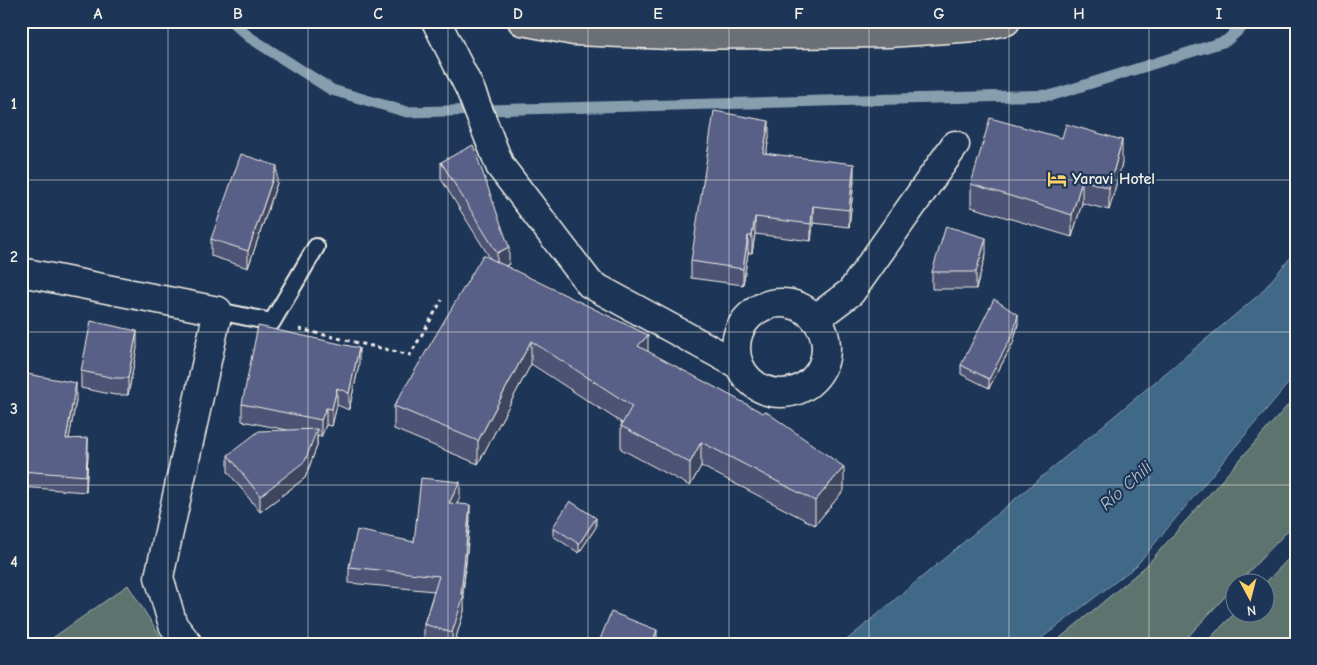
<svg xmlns="http://www.w3.org/2000/svg" width="1317" height="665" font-family="'Comic Neue',sans-serif">
	<style>
		.green { fill: #5b736e; stroke: #a8b2ab }
		.water { fill: #3f6787; stroke: #879eae }
		.lines { fill: none; stroke-linecap: round; stroke-linejoin: round }
		.stream { stroke: #879eae; stroke-width: 11 }
		.lane-casing { stroke: #f4f1e8; stroke-width: 20 }
		.street-casing { stroke: #f4f1e8; stroke-width: 31 }
		.primary-casing { stroke: #f4f1e8; stroke-width: 31 }
		.path { stroke: #f4f1e8; stroke-width: 3; stroke-dasharray: 4 4; stroke-linecap: butt }
		.lane { stroke: #1d3557; stroke-width: 16 }
		.street { stroke: #1d3557; stroke-width: 28 }
		.primary { stroke: #6b6f75; stroke-width: 28 }
		.wall { fill: #4d5375; stroke: #f4f1e8 }
		.shaded-wall { fill: #3e445f; stroke: #f4f1e8 }
		.building { fill: #596188; stroke: #f4f1e8 }
		.grid { fill: none; stroke: #f4f1e8; stroke-width: 1; stroke-opacity: 0.55 }
		.labels { text-anchor: middle; dominant-baseline: central; stroke-width: 4.5; stroke-linejoin: round; paint-order: stroke }
		.poi-label { font-size: 16px; font-weight: bold; fill: #f4f1e8; stroke: #1d3557; text-anchor: start }
		.water-label { font-size: 18px; font-style: italic; fill: #b5c1c6; stroke: #1d3557 }
		.neatline { fill: none; stroke: #f4f1e8; stroke-width: 2 }
		.grid-label { font-size: 16px; text-anchor: middle; font-weight: bold; fill: #f4f1e8 }
	</style>
	<rect width="100%" height="100%" fill="#1d3557"/>
	<filter id="ink" filterUnits="userSpaceOnUse"><feTurbulence type="fractalNoise" baseFrequency=".02" numOctaves="2"/><feDisplacementMap in="SourceGraphic" scale="10" xChannelSelector="R" yChannelSelector="G"/><feConvolveMatrix kernelMatrix="1 2 1 2 8 2 1 2 1" color-interpolation-filters="sRGB"/></filter>
	<g filter="url(#ink)">
		<path class="green" d="M 1296,396 L 1296,522 L 1239,582 L 1234,582 L 1234,587 L 1184,641 L 1209,641 L 1208,640 L 1235,613 L 1264,612 L 1265,583 L 1296,551 L 1296,644 L 1053,644 L 1146,566 Z
			M 128,585 L 165,644 L 44,644 Z"/>
		<path class="water" d="M 1296,251 L 1296,374 L 1136,566 L 1034,644 L 842,644 L 1260,294 Z"/>
		<g class="lines">
			<path class="stream" d="M 231,21 L 249,37 L 332,90 L 407,112 L 1053,95 L 1226,41 L 1249,21"/>
			<g class="lane-casing">
				<path id="lane" d="M 218,311 L 272,322 L 316,247"/>
			</g>
			<g class="street-casing">
				<path id="street" d="M 436,21 L 470,89 L 500,166 L 590,284 L 739,365
					M 21,272 L 218,311 L 159,577 L 173,625 L 188,644
					M736 348a45 45 0 1 1 90 0a45 45 0 1 1-90 0Z
					M 815,319 L 851,292 L 955,145"/>
			</g>
			<g class="primary-casing">
				<path id="primary" d="M 522,21 L 574,31 L 670,35 L 889,33 L 975,27 L 1006,21"/>
			</g>
			<path class="path" d="M 299,329 L 410,355 L 442,300"/>
			<use href="#lane" class="lane"/>
			<use href="#street" class="street"/>
			<use href="#primary" class="primary"/>
		</g>
		<path class="wall" d="M 769,138 L 766,153 L 854,181 L 849,227 L 813,223 L 811,241 L 755,234 L 752,253 L 748,253 L 743,285 L 691,278 L 691,261 Z
			M 441,162 L 509,264 L 505,266 L 648,352 L 844,490 L 815,525 L 701,466 L 690,486 L 621,449 L 621,426 L 622,423 L 531,364 L 478,464 L 394,429 L 394,406 L 490,258 L 441,179 Z
			M 1122,163 L 1109,210 L 1082,203 L 1072,237 L 971,207 L 971,184 Z
			M 277,183 L 248,268 L 211,256 L 211,239 Z
			M 986,254 L 976,289 L 932,289 L 932,272 Z
			M 1018,324 L 1013,343 L 989,388 L 961,374 L 961,365 Z
			M 137,348 L 128,395 L 115,395 L 81,388 L 81,371 Z
			M 359,365 L 349,410 L 337,405 L 332,426 L 326,425 L 321,437 L 317,436 L 317,446 L 305,478 L 260,512 L 228,472 L 228,455 L 287,430 L 242,421 L 242,404 Z
			M 76,400 L 69,438 L 88,454 L 86,492 L 21,487 L 21,411 Z
			M 460,497 L 457,504 L 470,520 L 463,595 L 464,611 L 454,644 L 438,644 L 424,639 L 424,624 L 434,591 L 349,583 L 349,567 L 414,542 Z
			M 553,527 L 596,527 L 579,553 L 553,536 Z"/>
		<path class="shaded-wall" d="M 769,121 L 769,138 L 763,170 L 763,153 Z
			M 1122,140 L 1122,163 L 1109,210 L 1109,188 Z
			M 854,164 L 854,181 L 849,227 L 849,210 Z
			M 277,166 L 277,183 L 248,268 L 248,251 Z
			M 1082,180 L 1082,203 L 1072,237 L 1072,215 Z
			M 813,206 L 813,223 L 811,241 L 811,224 Z
			M 755,217 L 755,234 L 752,253 L 752,236 Z
			M 748,236 L 748,253 L 743,285 L 743,269 Z
			M 986,238 L 986,254 L 976,289 L 976,272 Z
			M 509,247 L 509,264 L 497,270 L 497,253 Z
			M 1018,315 L 1018,324 L 1013,343 L 989,388 L 989,379 Z
			M 137,331 L 137,348 L 128,395 L 128,378 Z
			M 648,335 L 648,358 L 638,346 Z
			M 531,341 L 531,364 L 478,464 L 478,441 Z
			M 359,348 L 359,365 L 349,410 L 349,393 Z
			M 76,383 L 76,400 L 66,455 L 66,439 Z
			M 337,388 L 337,405 L 332,426 L 332,409 Z
			M 326,408 L 326,425 L 321,437 L 321,420 Z
			M 317,429 L 317,446 L 305,478 L 260,512 L 260,496 Z
			M 88,438 L 88,454 L 86,492 L 86,476 Z
			M 701,442 L 701,466 L 690,486 L 690,463 Z
			M 844,467 L 844,490 L 815,525 L 815,501 Z
			M 460,482 L 460,497 L 449,519 L 449,503 Z
			M 470,505 L 470,520 L 462,602 L 464,595 L 464,611 L 454,644 L 452,644 L 452,633 L 461,594 Z
			M 596,518 L 596,527 L 579,553 L 579,544 Z
			M 657,630 L 657,639 L 655,644 L 652,644 Z"/>
		<path class="building" d="M 714,111 L 769,121 L 763,153 L 854,164 L 849,210 L 813,206 L 811,224 L 755,217 L 752,236 L 748,236 L 743,269 L 691,261 Z
			M 990,118 L 1062,138 L 1066,124 L 1122,140 L 1109,188 L 1082,180 L 1072,215 L 971,184 Z
			M 473,145 L 509,247 L 497,253 L 441,162 Z
			M 241,154 L 277,166 L 248,251 L 211,239 Z
			M 946,226 L 986,238 L 976,272 L 932,272 Z
			M 483,255 L 648,335 L 638,346 L 763,413 L 765,411 L 844,467 L 815,501 L 701,442 L 690,463 L 621,426 L 632,406 L 531,341 L 478,441 L 394,406 Z
			M 994,299 L 1018,315 L 1013,334 L 989,379 L 961,365 Z
			M 91,321 L 137,331 L 128,378 L 115,378 L 81,371 Z
			M 258,326 L 359,348 L 349,393 L 337,388 L 332,409 L 326,408 L 321,420 L 242,404 Z
			M 27,374 L 76,383 L 66,439 L 88,438 L 86,476 L 21,471 L 21,411 Z
			M 317,429 L 305,461 L 260,496 L 228,455 L 259,431 Z
			M 421,478 L 460,482 L 449,503 L 470,505 L 461,594 L 464,595 L 452,633 L 424,624 L 439,576 L 349,567 L 357,530 L 414,542 Z
			M 570,501 L 596,518 L 579,544 L 553,527 Z
			M 611,612 L 657,630 L 652,644 L 605,644 L 599,642 Z"/>
	</g>
	<path class="grid" d="M 168,21 L 168,644M 308,21 L 308,644M 448,21 L 448,644M 588,21 L 588,644M 729,21 L 729,644M 869,21 L 869,644M 1009,21 L 1009,644M 1149,21 L 1149,644M 21,180 L 1296,180M 21,332 L 1296,332M 21,485 L 1296,485"/>
	<defs>
		<g id="hotel-bare" transform="scale(1.5)"><path d="M-6-4.5h1.5V1H6V5H4.5V3h-9V5H-6ZM-4 0a1.8 1.8 0 1 1 3.6 0ZM.5 0V-2.5h3Q6-2.5 6 0Z" fill="#ffd166" stroke="#1d3557" stroke-width="2.5" paint-order="stroke"/></g>
	</defs>
	<g fill-rule="evenodd">
		<use href="#hotel-bare" x="1057" y="179"/>
	</g>
	<g class="labels">
		<g class="poi-label">
			<text x="1072" y="179">Yaravi Hotel</text>
		</g>
		<g class="water-label">
			<text transform="translate(1126 486) rotate(-42)">Río Chili</text>
		</g>
	</g>
	<rect width="1317" height="665" fill="none" stroke="#1d3557" stroke-width="55"/>
	<g transform="translate(1250 598) rotate(173)"><circle r="24" fill="#1d3557" stroke="#738091"/>
	<path d="M0-4L9 19L0 12L-9 19Z" fill="#ffd166"/>
	<text y="-8" font-size="14" font-weight="bold" text-anchor="middle" fill="#f4f1e8">N</text>
	</g>
	<rect x="28" y="28" width="1262" height="610" class="neatline"/>
	<g class="grid-label">
		<text x="98" y="19">A</text>
		<text x="238" y="19">B</text>
		<text x="378" y="19">C</text>
		<text x="518" y="19">D</text>
		<text x="658" y="19">E</text>
		<text x="799" y="19">F</text>
		<text x="939" y="19">G</text>
		<text x="1079" y="19">H</text>
		<text x="1219" y="19">I</text>
		<text x="14" y="109">1</text>
		<text x="14" y="262">2</text>
		<text x="14" y="414">3</text>
		<text x="14" y="567">4</text>
	</g>
</svg>
